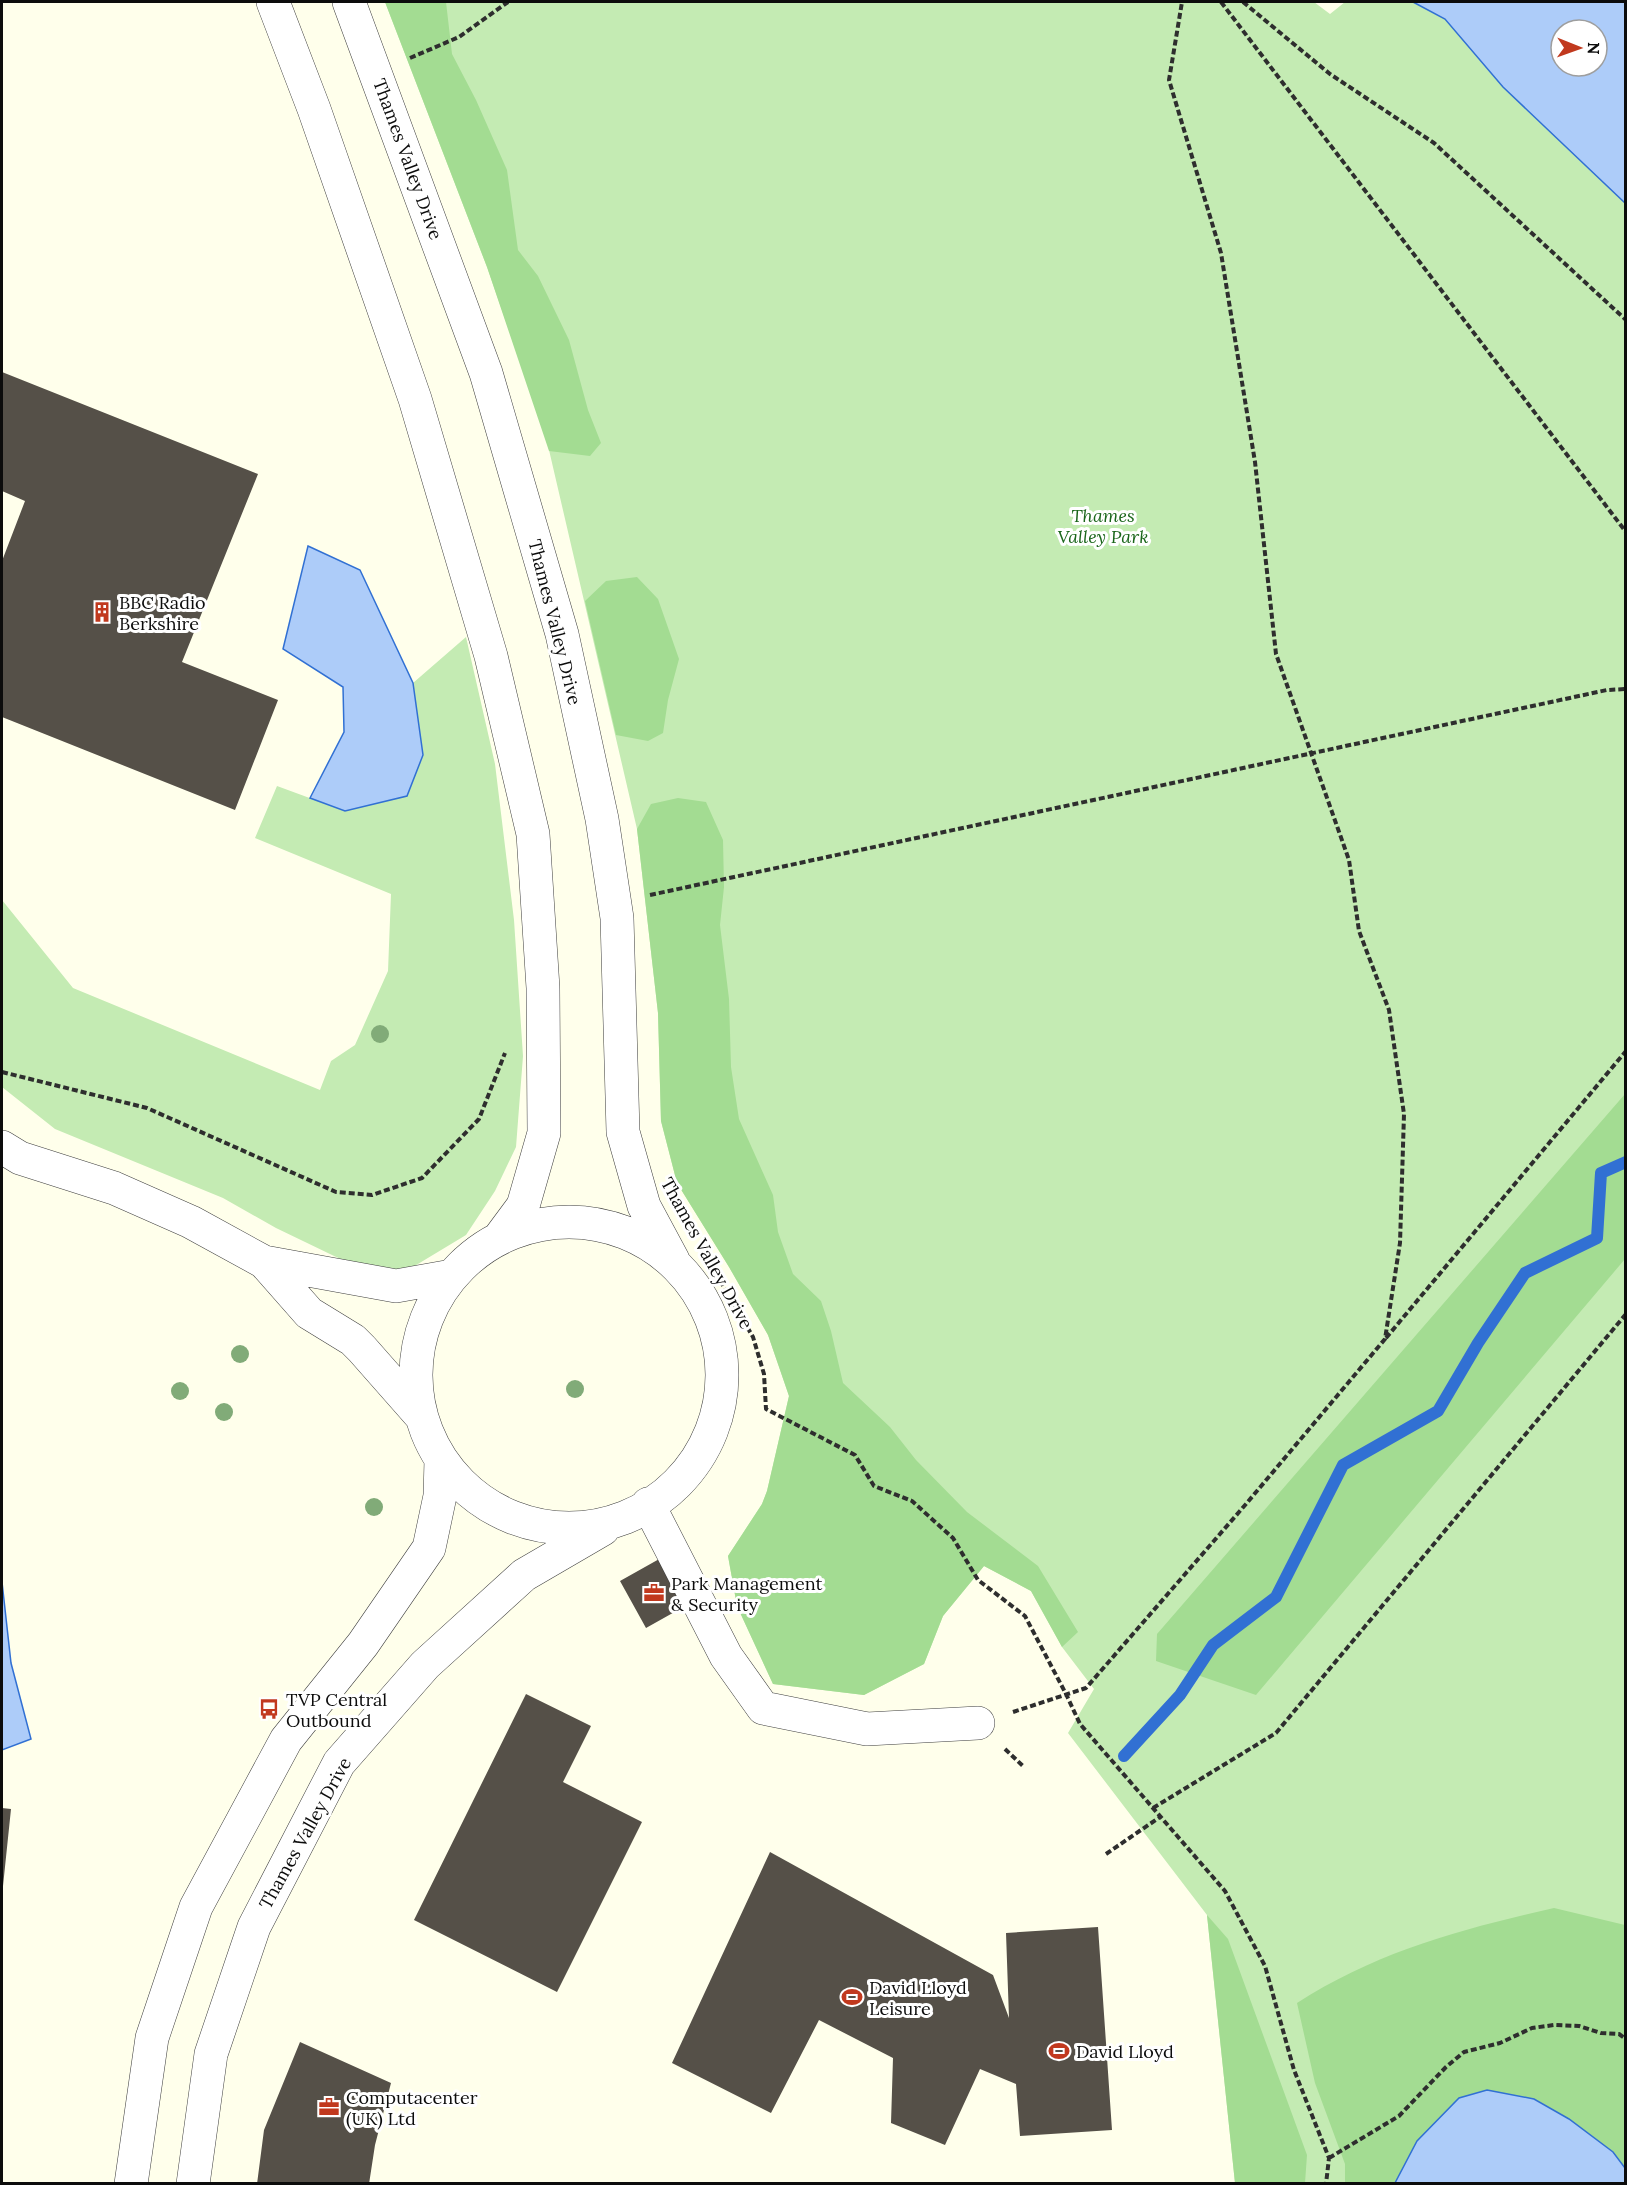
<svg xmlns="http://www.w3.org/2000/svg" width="1627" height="2185" font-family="Lora,serif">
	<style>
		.green { fill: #c4ebb3 }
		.forest { fill: #a3dc92 }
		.water { fill: #adccf9; stroke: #3170d3; stroke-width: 1.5; fill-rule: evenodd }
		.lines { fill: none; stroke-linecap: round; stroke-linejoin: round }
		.stream { stroke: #3170d3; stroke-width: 12 }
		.building { fill: #555048 }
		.minor-casing { stroke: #3f3f3f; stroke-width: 34 }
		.path { stroke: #2e2e2e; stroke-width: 4; stroke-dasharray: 6 3; stroke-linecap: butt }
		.minor { stroke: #fff; stroke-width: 33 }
		.tree { fill: #81ab78 }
		.labels { text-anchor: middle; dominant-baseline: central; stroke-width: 6; stroke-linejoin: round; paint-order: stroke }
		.street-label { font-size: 18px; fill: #0c0c0c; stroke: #fff }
		.park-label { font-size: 18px; font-style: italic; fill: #1a661a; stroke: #fff }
		.poi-label { font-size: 18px; fill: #0c0c0c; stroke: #fff; text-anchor: start }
	</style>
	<rect width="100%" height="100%" fill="#ffffeb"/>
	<path class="green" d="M 385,2 L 1314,2 L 1330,14 L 1345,2 L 1413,2 L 1445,19 L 1503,87 L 1625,203 L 1625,2183 L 1235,2183 L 1207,1915 L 1068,1733 L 1094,1689 L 1062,1647 L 1031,1591 L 984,1566 L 943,1616 L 924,1664 L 864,1695 L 773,1684 L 737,1606 L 728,1556 L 762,1504 L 767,1491 L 789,1396 L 768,1335 L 729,1267 L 677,1183 L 661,1121 L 658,1013 L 637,829 L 546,437 L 487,267 Z
		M 466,637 L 495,764 L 514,920 L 523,1056 L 516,1147 L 495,1191 L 466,1235 L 403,1273 L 359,1268 L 276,1228 L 223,1198 L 55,1129 L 2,1087 L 2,900 L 73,988 L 320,1090 L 331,1061 L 355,1045 L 388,971 L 391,894 L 255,838 L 277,786 L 345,811 L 423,755 L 413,683 Z"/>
	<path class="forest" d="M 385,2 L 446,2 L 452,54 L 476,100 L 507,170 L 518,250 L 538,276 L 569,340 L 588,410 L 601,443 L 590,456 L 549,451 L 487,267 Z
		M 637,577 L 658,599 L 679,659 L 668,700 L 663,733 L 648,741 L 616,735 L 585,601 L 606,581 Z
		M 678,798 L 706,802 L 723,840 L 724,887 L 720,925 L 729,999 L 731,1067 L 739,1119 L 773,1195 L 778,1232 L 793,1274 L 821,1301 L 831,1331 L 843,1383 L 890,1427 L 916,1460 L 967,1512 L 1038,1566 L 1078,1632 L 1062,1647 L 1031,1591 L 984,1566 L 943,1616 L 924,1664 L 864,1695 L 773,1684 L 737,1606 L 728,1556 L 762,1504 L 767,1491 L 789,1396 L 768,1335 L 729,1267 L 677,1183 L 661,1121 L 658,1013 L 637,829 L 651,804 Z
		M 1625,1094 L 1625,1259 L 1256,1695 L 1156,1661 L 1157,1634 Z
		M 1554,1908 L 1625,1925 L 1625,2168 L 1613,2152 L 1487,2090 L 1459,2098 L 1417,2141 L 1395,2183 L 1345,2183 L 1345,2164 L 1315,2083 L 1297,2003 C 1378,1951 1462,1929 1554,1908 Z
		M 1207,1915 L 1228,1939 L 1307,2155 L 1305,2183 L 1235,2183 Z"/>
	<path class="water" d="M 1413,2 L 1625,2 L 1625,203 L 1503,87 L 1445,19 ZM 1561,30 L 1597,30 L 1597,66 L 1561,66 Z
		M 308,546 L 360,570 L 413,683 L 423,755 L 407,796 L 345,811 L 310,798 L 344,732 L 343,687 L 283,649 Z
		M 2,1582 L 11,1663 L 31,1739 L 2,1750 Z
		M 1487,2090 L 1534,2099 L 1569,2119 L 1613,2152 L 1625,2168 L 1625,2183 L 1395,2183 L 1417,2141 L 1459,2098 Z"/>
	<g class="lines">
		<path class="stream" d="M 1124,1756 L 1180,1695 L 1213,1645 L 1276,1597 L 1343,1465 L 1438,1411 L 1478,1343 L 1525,1273 L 1597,1238 L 1601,1173 L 1626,1162"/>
	</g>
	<path class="building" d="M 2,372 L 258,474 L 182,662 L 278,700 L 235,810 L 2,717 L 2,561 L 25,501 L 2,491 Z
		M 661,1558 L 687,1605 L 646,1628 L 620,1581 Z
		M 526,1694 L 591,1726 L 563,1782 L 642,1822 L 557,1992 L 414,1920 Z
		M 2,1808 L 11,1809 L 3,1886 L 2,1886 Z
		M 770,1852 L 993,1975 L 1009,2018 L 1006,1933 L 1098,1927 L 1112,2130 L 1020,2136 L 1016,2084 L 980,2069 L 945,2145 L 891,2123 L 893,2058 L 819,2020 L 771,2113 L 672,2063 Z
		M 300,2042 L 391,2083 L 375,2145 L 369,2184 L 257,2184 L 264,2130 Z"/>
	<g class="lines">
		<g class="minor-casing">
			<path id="minor" d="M 273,2 L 314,109 L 415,399 L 491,656 L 533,834 L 543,988 L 544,1133 L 523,1206 L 500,1237
				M 349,2 L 486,373 L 562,634 L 602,819 L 617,918 L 623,1132 L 644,1206 L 673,1260
				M 2,1147 L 20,1158 L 114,1188 L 191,1222 L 264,1262 L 396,1286 L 452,1276
				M416 1375a153 153 0 1 1 306 0a153 153 0 1 1-306 0Z
				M 264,1262 L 309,1313 L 353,1340 L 362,1349 L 421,1416
				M 648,1504 L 726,1656 L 763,1708 L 867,1729 L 978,1723
				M 131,2184 L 152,2038 L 196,1907 L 286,1740 L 363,1644 L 429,1548 L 440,1496 L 441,1460
				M 193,2184 L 211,2054 L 254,1927 L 339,1763 L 425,1665 L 524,1575 L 603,1529"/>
		</g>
		<path class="path" d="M 1221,2 L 1626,532
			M 1243,2 L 1330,74 L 1434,143 L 1626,320
			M 410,58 L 459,37 L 508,2
			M 650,895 L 1607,690 L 1626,689
			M 2,1072 L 147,1108 L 336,1192 L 372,1195 L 422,1178 L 479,1119 L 505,1053
			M 711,1265 L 753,1337 L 764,1374 L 766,1409 L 855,1455 L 874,1486 L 912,1501 L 953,1538 L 978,1580 L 1025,1616 L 1066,1694 L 1080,1724 L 1225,1891 L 1265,1966 L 1294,2070 L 1329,2158 L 1326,2184
			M 1386,1338 L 1626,1051
			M 1013,1712 L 1086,1688 L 1246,1504 L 1385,1339 L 1400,1243 L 1404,1114 L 1389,1010 L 1359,931 L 1349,860 L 1276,654 L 1255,462 L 1221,253 L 1169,80 L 1182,2
			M 1005,1749 L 1024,1767
			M 1153,1808 L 1276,1733 L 1626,1314
			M 1106,1854 L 1160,1817
			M 1329,2158 L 1399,2116 L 1446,2067 L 1464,2052 L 1500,2043 L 1532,2028 L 1554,2025 L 1579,2026 L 1601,2033 L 1619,2034 L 1626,2039"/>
		<use href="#minor" class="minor"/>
	</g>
	<g class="tree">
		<circle cx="380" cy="1034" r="9"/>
		<circle cx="240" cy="1354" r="9"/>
		<circle cx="575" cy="1389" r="9"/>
		<circle cx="180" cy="1391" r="9"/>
		<circle cx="224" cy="1412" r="9"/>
		<circle cx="374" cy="1507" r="9"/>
	</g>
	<defs>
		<g id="building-bare" transform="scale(1.62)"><path d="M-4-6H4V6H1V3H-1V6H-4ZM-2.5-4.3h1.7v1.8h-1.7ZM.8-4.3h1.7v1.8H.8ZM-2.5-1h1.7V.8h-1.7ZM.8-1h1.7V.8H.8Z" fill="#c1391e" stroke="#fff" stroke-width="2.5" paint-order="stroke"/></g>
		<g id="office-bare" transform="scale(1.62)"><path d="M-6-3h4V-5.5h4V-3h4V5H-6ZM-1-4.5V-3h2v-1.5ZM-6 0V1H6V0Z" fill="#c1391e" stroke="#fff" stroke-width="2.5" paint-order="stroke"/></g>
		<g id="bus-bare" transform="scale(1.62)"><path d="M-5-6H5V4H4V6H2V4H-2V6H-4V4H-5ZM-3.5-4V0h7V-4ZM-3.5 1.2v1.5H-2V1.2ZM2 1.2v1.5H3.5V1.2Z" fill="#c1391e" stroke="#fff" stroke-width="2.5" paint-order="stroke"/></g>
		<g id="stadium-bare" transform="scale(1.62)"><path d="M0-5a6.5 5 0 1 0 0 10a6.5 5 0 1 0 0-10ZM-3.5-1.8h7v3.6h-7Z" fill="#c1391e" stroke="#fff" stroke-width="2.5" paint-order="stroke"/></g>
	</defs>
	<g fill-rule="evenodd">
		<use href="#building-bare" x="102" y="612"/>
		<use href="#office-bare" x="654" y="1593"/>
		<use href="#bus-bare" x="269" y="1709"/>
		<use href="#stadium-bare" x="852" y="1997"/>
		<use href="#stadium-bare" x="1059" y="2051"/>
		<use href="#office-bare" x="329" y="2107"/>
	</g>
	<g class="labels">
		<g class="street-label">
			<text transform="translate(408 159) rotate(70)">Thames Valley Drive</text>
			<text transform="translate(555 622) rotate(76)">Thames Valley Drive</text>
			<text transform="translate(707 1253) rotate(61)">Thames Valley Drive</text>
			<text transform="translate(305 1833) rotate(-61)">Thames Valley Drive</text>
		</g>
		<g class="park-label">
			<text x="1103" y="515">Thames<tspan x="1103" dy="21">Valley Park</tspan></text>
		</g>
		<g class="poi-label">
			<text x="119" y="602">BBC Radio<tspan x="119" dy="21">Berkshire</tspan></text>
			<text x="671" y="1583">Park Management<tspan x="671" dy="21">&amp; Security</tspan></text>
			<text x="286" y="1699">TVP Central<tspan x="286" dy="21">Outbound</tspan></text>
			<text x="869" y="1987">David Lloyd<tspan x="869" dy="21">Leisure</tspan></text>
			<text x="1076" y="2051">David Lloyd</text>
			<text x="346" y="2097">Computacenter<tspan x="346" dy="21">(UK) Ltd</tspan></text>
		</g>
	</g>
	<rect width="1627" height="2185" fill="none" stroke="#0c0c0c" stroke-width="6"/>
	<g transform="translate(1579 48) rotate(91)"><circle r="28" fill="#ffffff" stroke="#9e9e9e" stroke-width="1.5"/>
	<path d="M0-4.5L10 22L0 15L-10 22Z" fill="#c1391e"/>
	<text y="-9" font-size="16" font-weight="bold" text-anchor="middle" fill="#0c0c0c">N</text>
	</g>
</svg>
